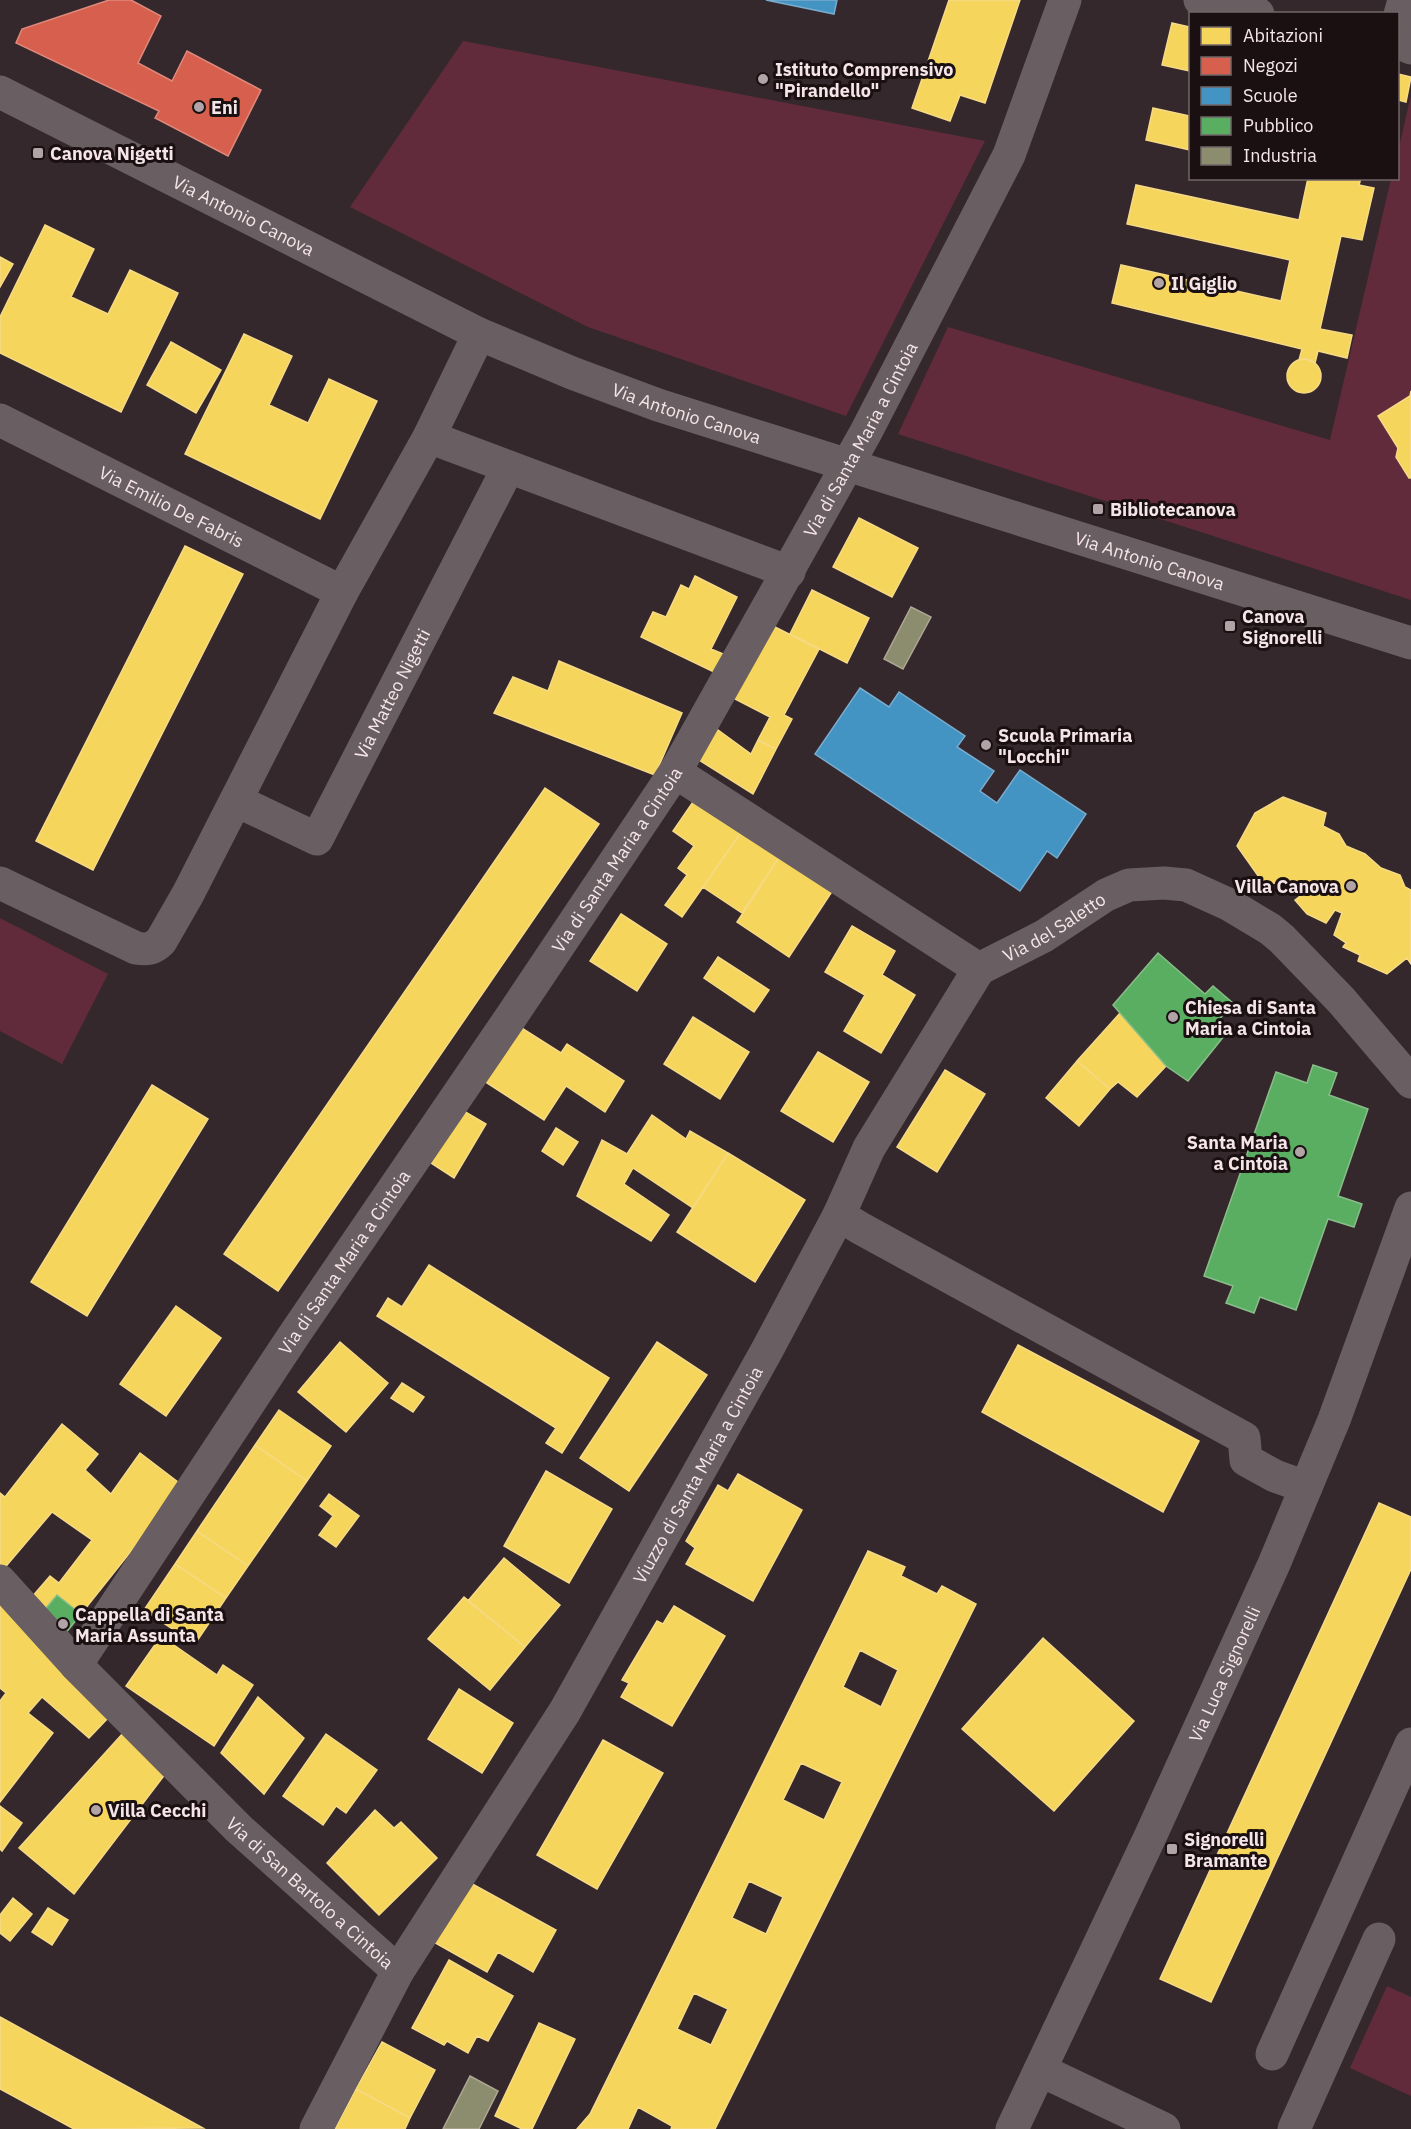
<svg xmlns="http://www.w3.org/2000/svg" width="1411" height="2129" font-family="'IBM Plex Sans',sans-serif">
	<style>
		.green { fill: #622b3c }
		.homes { fill: #f6d55c; stroke: #f6da86; stroke-width: 1.5; fill-rule: evenodd }
		.shops { fill: #d6604d; stroke: #e0887c; stroke-width: 1.5 }
		.schools { fill: #4393c3; stroke: #79acce; stroke-width: 1.5 }
		.public { fill: #5aae61; stroke: #89be8a; stroke-width: 1.5 }
		.industry { fill: #8c8c6e; stroke: #aca793; stroke-width: 1.5 }
		.lines { fill: none; stroke-linecap: round; stroke-linejoin: round }
		.minor { stroke: #695e61; stroke-width: 33 }
		.poi-dot { fill: #b2a3a6; stroke: #1a1012; stroke-width: 2 }
		.labels { text-anchor: middle; dominant-baseline: central; stroke-width: 6; stroke-linejoin: round; paint-order: stroke }
		.poi-label { font-size: 18px; font-weight: bold; fill: #f6e5e8; stroke: #1a1012; text-anchor: start }
		.street-label { font-size: 18px; fill: #f6e5e8; stroke: #1a1012 }
	</style>
	<rect width="100%" height="100%" fill="#35282c"/>
	<path class="green" d="M 463,41 L 985,141 L 846,416 L 588,327 L 350,207 Z
		M 1411,95 L 1411,600 L 898,434 L 948,327 L 1330,440 L 1391,179 L 1398,178 L 1398,152 Z
		M 0,918 L 108,974 L 62,1064 L 0,1031 Z
		M 1387,1986 L 1411,1997 L 1411,2096 L 1350,2068 Z"/>
	<path class="homes" d="M 949,0 L 1020,0 L 985,103 L 960,95 L 950,121 L 912,108 Z
		M 1172,23 L 1190,27 L 1190,71 L 1162,65 Z
		M 1398,74 L 1411,77 L 1406,102 L 1398,100 Z
		M 1153,108 L 1190,116 L 1190,150 L 1146,140 Z
		M 1308,178 L 1361,178 L 1359,185 L 1374,188 L 1362,240 L 1341,236 L 1320,329 L 1352,335 L 1347,358 L 1318,351 L 1315,363 L 1305,359 L 1299,360 L 1302,349 L 1112,303 L 1121,265 L 1281,301 L 1290,260 L 1127,224 L 1136,185 L 1299,220 Z
		M 45,225 L 94,249 L 71,297 L 108,314 L 130,270 L 178,293 L 121,412 L 0,353 L 0,317 Z
		M 0,257 L 13,264 L 0,287 Z
		M 244,334 L 292,356 L 269,405 L 308,423 L 329,379 L 377,401 L 320,519 L 185,454 Z
		M 171,342 L 221,370 L 196,413 L 147,385 Z
		M1287 376a17 17 0 1 1 34 0a17 17 0 1 1-34 0Z
		M 1411,391 L 1411,478 L 1409,478 L 1396,457 L 1398,448 L 1378,416 L 1410,396 Z
		M 859,518 L 918,548 L 892,597 L 833,567 Z
		M 185,546 L 243,574 L 93,870 L 36,841 Z
		M 695,576 L 737,597 L 711,649 L 723,654 L 714,672 L 641,637 L 653,612 L 666,617 L 681,585 L 689,589 Z
		M 812,590 L 869,618 L 847,663 L 790,634 Z
		M 771,625 L 819,649 L 784,715 L 792,719 L 776,749 L 758,740 L 770,717 L 733,698 Z
		M 559,661 L 682,713 L 655,775 L 494,713 L 513,677 L 548,691 Z
		M 714,727 L 751,754 L 758,740 L 776,749 L 753,794 L 699,760 Z
		M 545,788 L 599,824 L 278,1291 L 224,1254 Z
		M 1283,797 L 1326,813 L 1323,826 L 1339,834 L 1346,846 L 1365,854 L 1381,868 L 1400,875 L 1405,887 L 1411,890 L 1411,964 L 1407,958 L 1387,974 L 1358,961 L 1360,955 L 1343,947 L 1346,943 L 1334,935 L 1342,913 L 1335,910 L 1326,923 L 1307,914 L 1295,900 L 1304,893 L 1297,885 L 1284,895 L 1275,882 L 1266,887 L 1237,846 L 1255,813 Z
		M 695,799 L 742,831 L 682,917 L 665,905 L 687,875 L 678,868 L 694,846 L 673,831 Z
		M 742,831 L 780,856 L 742,913 L 703,887 Z
		M 780,856 L 833,890 L 789,957 L 737,922 Z
		M 621,914 L 667,944 L 637,991 L 590,961 Z
		M 852,926 L 895,951 L 882,975 L 915,995 L 881,1053 L 844,1031 L 865,995 L 825,972 Z
		M 718,957 L 769,990 L 754,1012 L 704,978 Z
		M 1121,1012 L 1166,1066 L 1137,1097 L 1118,1082 L 1110,1089 L 1077,1061 Z
		M 693,1017 L 749,1052 L 720,1099 L 664,1064 Z
		M 520,1027 L 561,1053 L 567,1044 L 624,1081 L 605,1112 L 566,1086 L 544,1120 L 484,1081 Z
		M 818,1052 L 869,1082 L 833,1142 L 781,1111 Z
		M 1077,1061 L 1110,1089 L 1079,1126 L 1046,1098 Z
		M 945,1070 L 985,1094 L 937,1172 L 897,1147 Z
		M 152,1085 L 208,1119 L 87,1316 L 31,1282 Z
		M 462,1110 L 486,1124 L 454,1178 L 431,1163 Z
		M 652,1115 L 686,1139 L 690,1131 L 728,1153 L 693,1208 L 633,1168 L 624,1184 L 669,1215 L 651,1241 L 577,1196 L 602,1140 L 627,1154 Z
		M 556,1128 L 578,1142 L 563,1165 L 542,1151 Z
		M 728,1153 L 805,1200 L 755,1282 L 677,1232 Z
		M 429,1265 L 609,1378 L 562,1453 L 546,1443 L 556,1428 L 377,1316 L 388,1298 L 402,1307 Z
		M 176,1306 L 221,1338 L 166,1416 L 120,1384 Z
		M 340,1342 L 388,1383 L 346,1432 L 298,1392 Z
		M 657,1342 L 707,1375 L 629,1491 L 580,1458 Z
		M 1018,1345 L 1199,1441 L 1163,1512 L 982,1412 Z
		M 402,1383 L 424,1397 L 413,1412 L 391,1398 Z
		M 279,1410 L 331,1446 L 307,1481 L 255,1445 Z
		M 62,1424 L 98,1454 L 85,1470 L 111,1494 L 140,1453 L 183,1486 L 81,1614 L 57,1595 L 41,1614 L 31,1598 L 50,1576 L 59,1583 L 92,1540 L 52,1512 L 2,1571 L 0,1569 L 0,1493 L 5,1497 Z
		M 255,1445 L 307,1481 L 248,1566 L 197,1531 Z
		M 546,1471 L 612,1509 L 569,1583 L 504,1546 Z
		M 738,1474 L 802,1510 L 753,1601 L 686,1564 L 695,1548 L 686,1541 L 718,1485 L 728,1491 Z
		M 329,1494 L 359,1516 L 336,1547 L 319,1535 L 333,1516 L 320,1506 Z
		M 1379,1503 L 1411,1517 L 1411,1569 L 1211,2002 L 1160,1979 Z
		M 197,1531 L 248,1566 L 226,1598 L 175,1564 Z
		M 868,1551 L 905,1567 L 901,1576 L 937,1594 L 942,1586 L 976,1604 L 715,2129 L 671,2129 L 672,2126 L 638,2107 L 628,2129 L 577,2129 L 590,2114 ZM 860,1650 L 898,1670 L 881,1707 L 843,1687 ZM 801,1763 L 842,1782 L 824,1820 L 783,1800 ZM 749,1881 L 783,1897 L 766,1934 L 732,1918 ZM 694,1993 L 728,2009 L 711,2045 L 677,2029 Z
		M 504,1558 L 560,1605 L 525,1647 L 468,1601 Z
		M 175,1564 L 226,1598 L 195,1644 L 144,1610 Z
		M 464,1597 L 525,1647 L 490,1690 L 428,1639 Z
		M 0,1598 L 79,1691 L 108,1718 L 89,1738 L 42,1697 L 28,1713 L 53,1733 L 0,1802 L 0,1701 L 6,1693 L 0,1688 Z
		M 674,1606 L 725,1636 L 672,1726 L 621,1697 L 629,1683 L 622,1680 L 657,1621 L 663,1624 Z
		M 161,1636 L 217,1675 L 223,1665 L 253,1685 L 214,1746 L 126,1686 Z
		M 1043,1638 L 1134,1721 L 1054,1811 L 962,1729 Z
		M 459,1689 L 513,1723 L 482,1773 L 428,1739 Z
		M 258,1697 L 304,1738 L 264,1794 L 221,1753 Z
		M 124,1732 L 166,1773 L 74,1894 L 19,1848 Z
		M 326,1734 L 377,1770 L 346,1813 L 336,1806 L 323,1825 L 283,1796 Z
		M 603,1740 L 663,1773 L 597,1889 L 537,1855 Z
		M 0,1806 L 22,1823 L 2,1851 L 0,1849 Z
		M 375,1810 L 394,1828 L 401,1822 L 437,1858 L 379,1915 L 327,1863 Z
		M 465,1880 L 556,1930 L 533,1972 L 498,1952 L 487,1972 L 430,1940 Z
		M 13,1898 L 32,1914 L 10,1941 L 0,1933 L 0,1915 Z
		M 48,1908 L 68,1920 L 52,1945 L 32,1932 Z
		M 449,1960 L 513,1996 L 488,2041 L 477,2036 L 468,2053 L 447,2041 L 444,2045 L 412,2028 Z
		M 0,2017 L 203,2128 L 74,2129 L 0,2089 Z
		M 539,2023 L 575,2039 L 532,2129 L 522,2129 L 495,2116 Z
		M 382,2042 L 435,2070 L 410,2118 L 356,2089 Z
		M 356,2089 L 410,2118 L 405,2129 L 335,2129 Z"/>
	<path class="shops" d="M 109,0 L 131,0 L 161,16 L 138,63 L 172,81 L 187,51 L 261,90 L 228,156 L 155,118 L 159,111 L 16,43 L 22,29 Z"/>
	<path class="schools" d="M 766,0 L 837,0 L 834,14 Z
		M 860,688 L 889,707 L 899,692 L 965,736 L 957,747 L 994,771 L 980,791 L 997,803 L 1020,770 L 1086,814 L 1057,858 L 1047,851 L 1020,891 L 815,754 Z"/>
	<path class="public" d="M 1158,953 L 1205,994 L 1213,986 L 1233,1003 L 1217,1022 L 1228,1031 L 1188,1081 L 1166,1066 L 1113,1005 Z
		M 1313,1065 L 1337,1073 L 1329,1095 L 1368,1109 L 1338,1196 L 1362,1204 L 1354,1227 L 1328,1219 L 1296,1310 L 1260,1297 L 1254,1313 L 1226,1303 L 1233,1286 L 1204,1276 L 1276,1072 L 1307,1083 Z
		M 57,1595 L 81,1614 L 65,1634 L 41,1614 Z"/>
	<path class="industry" d="M 911,607 L 931,617 L 903,669 L 884,659 Z
		M 470,2076 L 498,2091 L 479,2129 L 443,2129 Z"/>
	<g class="lines">
		<g class="minor">
			<path d="M 1200,0 L 1258,14"/>
			<path d="M 1398,22 L 1404,0"/>
			<path d="M 1398,42 L 1411,48"/>
			<path id="s1" d="M 0,92 L 479,334 L 572,373 L 658,405 L 1411,643"/>
			<path id="s2" d="M 0,420 L 342,592"/>
			<path d="M 429,437 L 789,572"/>
			<path d="M 675,772 L 979,969"/>
			<path id="s3" d="M 237,801 L 317,839 L 508,468"/>
			<path d="M 0,883 L 136,948 C 147,950 153,949 161,941 L 188,894 L 342,592 L 429,437 L 479,334"/>
			<path id="s4" d="M 979,969 L 1044,936 L 1106,895 L 1129,885 L 1164,883 L 1186,885 L 1230,905 L 1270,929 L 1282,939 L 1341,1000 L 1411,1082"/>
			<path d="M 839,1215 L 860,1228 L 1244,1438 L 1246,1460 L 1275,1476 L 1306,1487"/>
			<path id="s5" d="M 0,1581 L 76,1665 L 239,1829 L 398,1971"/>
			<path id="s6" d="M 76,1665 L 294,1335 L 513,1014 L 675,772 L 866,432 L 1009,155 L 1065,0"/>
			<path d="M 1272,2054 L 1411,1744"/>
			<path d="M 1040,2070 L 1164,2129"/>
			<path id="s7" d="M 316,2129 L 398,1971 L 565,1711 L 766,1352 L 839,1215 L 869,1148 L 979,969"/>
			<path id="s8" d="M 1012,2129 L 1150,1837 L 1274,1564 L 1334,1420 L 1411,1208"/>
			<path d="M 1294,2129 L 1379,1939"/>
		</g>
	</g>
	<g class="poi-dot">
		<circle cx="763" cy="79" r="6"/>
		<circle cx="199" cy="107" r="6"/>
		<rect x="32" y="147" width="12" height="12" rx="3"/>
		<circle cx="1159" cy="283" r="6"/>
		<rect x="1092" y="503" width="12" height="12" rx="3"/>
		<rect x="1224" y="620" width="12" height="12" rx="3"/>
		<circle cx="986" cy="745" r="6"/>
		<circle cx="1351" cy="886" r="6"/>
		<circle cx="1173" cy="1017" r="6"/>
		<circle cx="1300" cy="1152" r="6"/>
		<circle cx="63" cy="1624" r="6"/>
		<circle cx="96" cy="1810" r="6"/>
		<rect x="1166" y="1843" width="12" height="12" rx="3"/>
	</g>
	<g class="labels">
		<g class="poi-label">
			<text x="775" y="69">Istituto Comprensivo<tspan x="775" dy="21">"Pirandello"</tspan></text>
			<text x="211" y="107">Eni</text>
			<text x="50" y="153">Canova Nigetti</text>
			<text x="1171" y="283">Il Giglio</text>
			<text x="1110" y="509">Bibliotecanova</text>
			<text x="1242" y="616">Canova<tspan x="1242" dy="21">Signorelli</tspan></text>
			<text x="998" y="735">Scuola Primaria<tspan x="998" dy="21">"Locchi"</tspan></text>
			<text x="1339" y="886" text-anchor="end">Villa Canova</text>
			<text x="1185" y="1007">Chiesa di Santa<tspan x="1185" dy="21">Maria a Cintoia</tspan></text>
			<text x="1288" y="1142" text-anchor="end">Santa Maria<tspan x="1288" dy="21">a Cintoia</tspan></text>
			<text x="75" y="1614">Cappella di Santa<tspan x="75" dy="21">Maria Assunta</tspan></text>
			<text x="108" y="1810">Villa Cecchi</text>
			<text x="1184" y="1839">Signorelli<tspan x="1184" dy="21">Bramante</tspan></text>
		</g>
		<g class="street-label">
			<text stroke="none"><textPath href="#s1" startOffset="273">Via Antonio Canova</textPath></text>
			<text stroke="none"><textPath href="#s1" startOffset="759">Via Antonio Canova</textPath></text>
			<text stroke="none"><textPath href="#s6" startOffset="1456">Via di Santa Maria a Cintoia</textPath></text>
			<text stroke="none"><textPath href="#s2" startOffset="192">Via Emilio De Fabris</textPath></text>
			<text stroke="none"><textPath href="#s1" startOffset="1245">Via Antonio Canova</textPath></text>
			<text stroke="none"><textPath href="#s3" startOffset="252">Via Matteo Nigetti</textPath></text>
			<text stroke="none"><textPath href="#s6" startOffset="970">Via di Santa Maria a Cintoia</textPath></text>
			<text stroke="none"><textPath href="#s4" startOffset="86">Via del Saletto</textPath></text>
			<text stroke="none"><textPath href="#s6" startOffset="484">Via di Santa Maria a Cintoia</textPath></text>
			<text stroke="none"><textPath href="#s7" startOffset="758">Viuzzo di Santa Maria a Cintoia</textPath></text>
			<text stroke="none"><textPath href="#s8" startOffset="502">Via Luca Signorelli</textPath></text>
			<text stroke="none"><textPath href="#s5" startOffset="440">Via di San Bartolo a Cintoia</textPath></text>
		</g>
	</g>
	<rect x="1189" y="12" width="210" height="168" fill="#1a1012" stroke="#726568" stroke-width="1.5"/>
	<rect x="1201" y="27" width="30" height="18" fill="#f6d55c" stroke="#726568" stroke-width="1.5"/>
	<text x="1243" y="42" font-size="18" fill="#f6e5e8">Abitazioni</text>
	<rect x="1201" y="57" width="30" height="18" fill="#d6604d" stroke="#726568" stroke-width="1.5"/>
	<text x="1243" y="72" font-size="18" fill="#f6e5e8">Negozi</text>
	<rect x="1201" y="87" width="30" height="18" fill="#4393c3" stroke="#726568" stroke-width="1.5"/>
	<text x="1243" y="102" font-size="18" fill="#f6e5e8">Scuole</text>
	<rect x="1201" y="117" width="30" height="18" fill="#5aae61" stroke="#726568" stroke-width="1.5"/>
	<text x="1243" y="132" font-size="18" fill="#f6e5e8">Pubblico</text>
	<rect x="1201" y="147" width="30" height="18" fill="#8c8c6e" stroke="#726568" stroke-width="1.5"/>
	<text x="1243" y="162" font-size="18" fill="#f6e5e8">Industria</text>
</svg>
